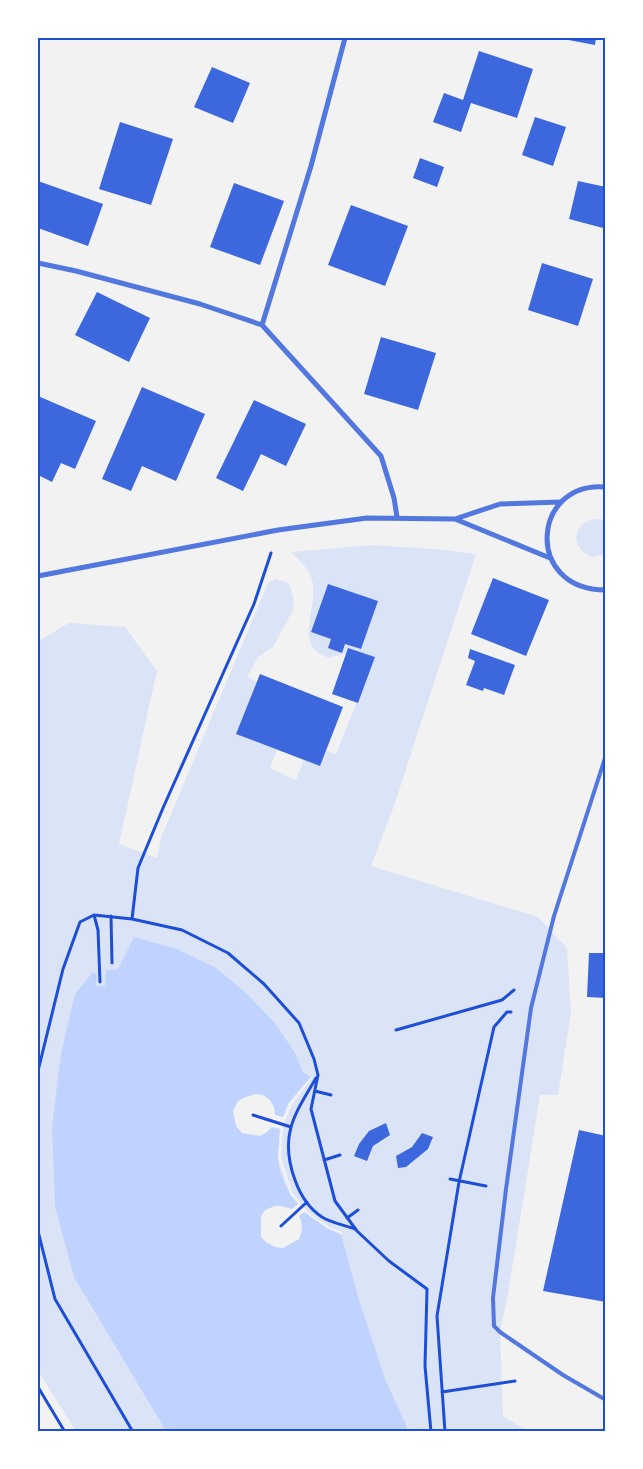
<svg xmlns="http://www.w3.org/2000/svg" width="643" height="1469" font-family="'Golos Text',sans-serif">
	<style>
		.green { fill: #dbe4f7 }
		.water { fill: #bfd3fe }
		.pier { fill: #f2f2f2 }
		.building { fill: #3d67dc }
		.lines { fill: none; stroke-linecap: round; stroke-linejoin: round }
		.path { stroke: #1d4ed8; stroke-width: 3 }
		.service { stroke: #5277de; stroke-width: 4 }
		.minor { stroke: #5277de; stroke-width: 5 }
		.neatline { fill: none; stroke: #1d4ed8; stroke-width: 2 }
	</style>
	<rect width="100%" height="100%" fill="#f2f2f2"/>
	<path class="green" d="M 595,519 L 601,519 L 605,522 L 606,554 L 593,557 C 571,550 570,524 595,519 Z
		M 371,545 L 436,549 L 476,554 L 394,806 L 371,866 L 538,917 L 567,948 L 571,1013 L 558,1095 L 540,1095 L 508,1294 L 500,1332 L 503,1416 L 527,1431 L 76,1431 L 38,1371 L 38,641 L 69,623 L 125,627 L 157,671 L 119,844 L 157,858 L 161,838 L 268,583 L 275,579 L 289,583 L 294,600 L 293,610 L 273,647 L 258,657 L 247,677 L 257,682 L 237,734 L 277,750 L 270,768 L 296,780 L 304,760 L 320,766 L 326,751 L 336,754 L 375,657 L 351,652 L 328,658 C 325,656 318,653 315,650 C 299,633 320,600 311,577 C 308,568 298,559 291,552 Z"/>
	<path class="water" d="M 134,937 L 177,949 L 216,968 L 246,993 L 274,1022 L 294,1051 L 303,1072 L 311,1077 C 304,1085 295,1094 289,1104 C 283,1115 282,1126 281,1138 C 280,1144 278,1151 278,1157 C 279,1191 311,1222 341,1234 L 359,1300 L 385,1379 L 406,1425 L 407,1431 L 166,1431 L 74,1277 L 55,1206 L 52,1127 L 61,1054 L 75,994 L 93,972 L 97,975 L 96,986 L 105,986 L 106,970 L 118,969 Z"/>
	<path class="pier" d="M 311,1077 L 312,1078 L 292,1105 L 286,1118 L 283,1129 L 281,1157 L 292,1192 L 300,1203 L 310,1214 L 328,1226 L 342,1232 L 343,1235 L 327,1228 L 304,1212 L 299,1216 L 301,1220 L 302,1230 L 299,1239 L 283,1248 L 275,1247 L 267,1243 L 261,1237 L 261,1216 L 265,1210 L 275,1206 L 281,1206 L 292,1209 L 298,1204 L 290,1194 L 278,1158 L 280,1129 L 272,1127 L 267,1132 L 260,1136 L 242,1133 L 236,1126 L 233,1111 L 238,1101 L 246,1097 L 256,1094 L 263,1095 L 270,1100 L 274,1107 L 275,1115 L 283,1117 L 289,1103 Z"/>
	<path class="building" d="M 558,38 L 596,38 L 595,45 Z
		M 479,51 L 533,69 L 517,118 L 471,103 L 461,132 L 433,122 L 444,93 L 463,100 Z
		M 212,67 L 250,83 L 233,123 L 194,107 Z
		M 535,117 L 566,127 L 553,166 L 522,155 Z
		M 120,122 L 173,139 L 151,205 L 99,189 Z
		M 420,158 L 444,167 L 437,187 L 413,178 Z
		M 38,181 L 103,204 L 88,246 L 38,228 Z
		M 578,181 L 606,187 L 606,215 L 603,228 L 569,219 Z
		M 234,183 L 284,201 L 260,265 L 210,247 Z
		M 351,205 L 408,226 L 385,286 L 328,265 Z
		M 542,263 L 593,279 L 578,326 L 528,310 Z
		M 97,292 L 150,318 L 129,362 L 75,335 Z
		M 381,337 L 436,353 L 418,410 L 364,394 Z
		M 142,387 L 205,414 L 176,481 L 142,466 L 131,491 L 102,479 Z
		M 38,396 L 96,421 L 75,469 L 61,463 L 52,482 L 38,475 Z
		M 254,400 L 306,424 L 286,466 L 261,454 L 243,491 L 216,478 Z
		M 493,578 L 549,600 L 526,656 L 471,634 Z
		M 328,584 L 378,601 L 361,649 L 345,644 L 342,653 L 328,648 L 331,639 L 311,632 Z
		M 348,648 L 375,657 L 358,703 L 332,694 Z
		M 470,649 L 515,665 L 504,695 L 484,688 L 483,691 L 466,685 L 475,661 L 468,658 Z
		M 260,674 L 343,707 L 320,766 L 236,734 Z
		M 589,953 L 606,953 L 606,998 L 587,997 Z
		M 386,1123 L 390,1135 L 373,1146 L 367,1161 L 354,1156 L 359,1144 L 369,1131 Z
		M 579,1130 L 606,1136 L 606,1302 L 543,1291 Z
		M 422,1133 L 433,1137 L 428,1149 L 406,1167 L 398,1168 L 396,1156 L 412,1147 Z"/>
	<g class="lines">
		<path class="path" d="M 94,915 L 98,930 L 100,982
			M 111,916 L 112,963
			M 132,919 L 138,868 L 163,808 L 254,604 L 271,553
			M 396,1030 L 502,1000 L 514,990
			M 38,1071 L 63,969 L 80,922 L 94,915 L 132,919 L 182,930 L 228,953 L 264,984 L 299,1023 L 314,1059 L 318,1075 L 311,1109 L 335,1201 L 357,1231 L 389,1261 L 427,1289 L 425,1366 L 431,1432
			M 316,1078 C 294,1115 279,1136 295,1180 C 300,1194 308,1208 322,1217 C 331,1223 345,1225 355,1229
			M 315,1091 L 331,1095
			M 253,1115 L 291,1127
			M 324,1160 L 340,1155
			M 450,1179 L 486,1186
			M 347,1218 L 358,1210
			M 281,1226 L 307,1202
			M 38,1231 L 55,1299 L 133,1432
			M 38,1387 L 65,1432
			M 442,1392 L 515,1381
			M 445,1432 L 437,1316 L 459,1182 L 494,1027 L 507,1012 L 511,1012"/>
		<path class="service" d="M 606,755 L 554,916 L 531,1008 L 506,1189 L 493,1298 L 494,1326 L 500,1332 L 563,1375 L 606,1400"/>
		<path class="minor" d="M 38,263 L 76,271 L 200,304 L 262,325 L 381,456 L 394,498 L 397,517
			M 262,325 L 311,166 L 345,38
			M 606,487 C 532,480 523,590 606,590
			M 455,519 L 550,558
			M 38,576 L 278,530 L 367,518 L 455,519 L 500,504 L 560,502"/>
	</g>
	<rect width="643" height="1469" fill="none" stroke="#ffffff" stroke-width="78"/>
	<rect x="39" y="39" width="565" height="1391" class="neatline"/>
</svg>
